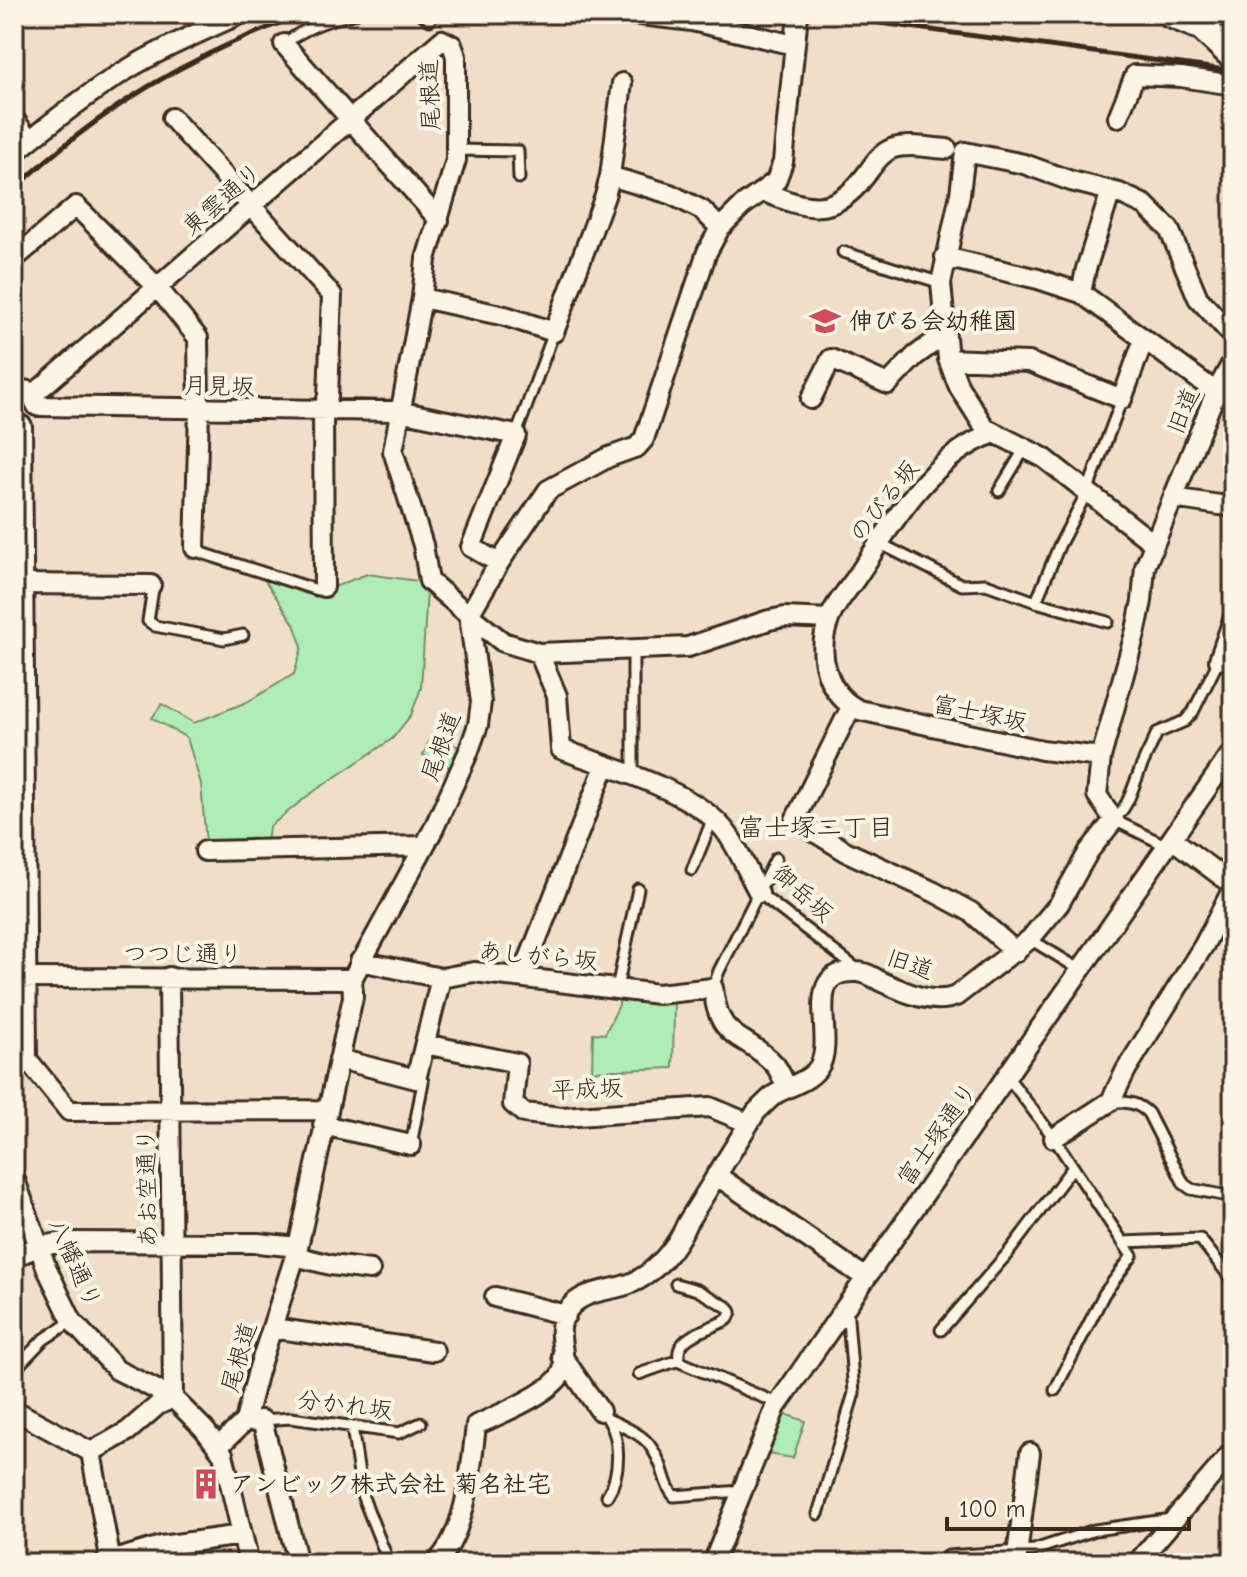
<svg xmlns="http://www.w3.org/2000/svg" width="1247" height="1577" font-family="'Comic Neue','Klee One',sans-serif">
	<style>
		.green { fill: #aeeeb6; stroke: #748c6a; stroke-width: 2 }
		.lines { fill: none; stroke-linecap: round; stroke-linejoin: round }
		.lane-casing { stroke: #3b2a1e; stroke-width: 15 }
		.street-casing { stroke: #3b2a1e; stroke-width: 24 }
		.secondary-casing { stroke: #3b2a1e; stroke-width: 32 }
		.lane { stroke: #fcf5e5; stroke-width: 9 }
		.street { stroke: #fcf5e5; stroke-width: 18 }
		.secondary { stroke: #fcf5e5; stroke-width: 26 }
		.rail { stroke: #3b2a1e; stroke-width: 5 }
		.labels { text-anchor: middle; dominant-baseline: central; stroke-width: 8; stroke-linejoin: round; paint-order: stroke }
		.street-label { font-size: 24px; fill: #3b2a1e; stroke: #fcf5e5 }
		.poi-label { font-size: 24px; font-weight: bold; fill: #3b2a1e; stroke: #fcf5e5; text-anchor: start }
		.neighbourhood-label { font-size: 26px; fill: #3b2a1e; stroke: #fcf5e5 }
	</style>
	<rect width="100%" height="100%" fill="#f0dfc8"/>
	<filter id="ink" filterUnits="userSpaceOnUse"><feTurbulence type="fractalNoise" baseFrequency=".0125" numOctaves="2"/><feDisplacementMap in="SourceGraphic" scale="16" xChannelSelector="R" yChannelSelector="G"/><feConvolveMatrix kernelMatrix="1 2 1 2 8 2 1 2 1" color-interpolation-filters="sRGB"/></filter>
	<g filter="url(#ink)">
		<path class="green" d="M 260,573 L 319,593 L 367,574 L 418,581 L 427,590 L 421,688 L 411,715 L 392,739 L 310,794 L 269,827 L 267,843 L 206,843 L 201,784 L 187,738 L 152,718 L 162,704 L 194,723 L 247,702 L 294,674 L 302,647 L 294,624 Z
			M 432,735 L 461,748 L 453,769 L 423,755 Z
			M 619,997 L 674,1002 L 673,1068 L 592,1071 L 593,1033 L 605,1034 L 619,1005 Z
			M 782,1413 L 805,1421 L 793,1458 L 767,1454 Z"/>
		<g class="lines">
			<g class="lane-casing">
				<path id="lane" d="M 422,14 L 430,20
					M 284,44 C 304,28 329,19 354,14
					M 14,111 L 33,138
					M 456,150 L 518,151 L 519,178
					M 843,252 L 941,283
					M 516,435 L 554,332
					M 999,491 L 1025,448
					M 879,543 L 962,585 L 986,584 L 1036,602 L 1108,622
					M 195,548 L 202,553 L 317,590 L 324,587
					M 151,585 L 153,589 L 148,621 L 155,626 L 224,639 L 243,635
					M 1036,602 L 1059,546 L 1087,492 L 1122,399
					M 633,651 L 633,775
					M 1167,846 L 1114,820 C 1128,806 1131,793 1138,775 C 1143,761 1151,747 1157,733 L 1185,721 L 1193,712 L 1219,660
					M 692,870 L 713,818
					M 759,893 L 857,969
					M 1030,939 L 1079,969
					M 617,988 L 638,889
					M 713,988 L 719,971 L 776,858
					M 1007,1076 L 1054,1138 L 1132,1256 L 1104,1294 L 1055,1390
					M 1111,1101 C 1127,1102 1137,1102 1148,1113 L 1184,1184 L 1191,1189 L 1233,1197
					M 411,1145 L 423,1082 L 416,1079
					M 1123,1242 L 1200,1239 L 1233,1281
					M 676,1284 L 697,1290 L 729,1308 L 731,1312 L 728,1319 C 710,1330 671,1336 680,1362 L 779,1404
					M 941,1330 L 1008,1253 L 1073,1167
					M 14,1370 L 43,1340 L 72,1321
					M 639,1374 L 679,1360
					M 262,1420 L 291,1418 L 399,1433 L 421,1423
					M 610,1420 C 638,1434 649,1436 661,1466 C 665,1477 666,1487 674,1496 L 741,1491
					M 352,1427 L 362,1495 L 389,1563
					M 607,1496 C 621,1475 621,1439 608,1419
					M 818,1514 L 854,1393 L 847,1307
					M 946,1563 L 948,1556 L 1034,1550 L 1095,1530 L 1172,1519"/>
			</g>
			<g class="street-casing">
				<path id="street" d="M 632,14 L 692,21 L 794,45
					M 798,14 L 783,162 L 776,181 L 742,206 L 720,228 L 707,252 L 644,439 L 637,447 L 609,457 L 548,490 L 499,563 L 469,615 L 503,642 L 539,653 L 688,647 L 769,620 L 785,617 L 829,619
					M 1226,14 L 1233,18
					M 284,44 L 439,220
					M 1118,117 L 1135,75 L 1181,77 L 1233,85
					M 172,118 L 332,295 L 328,396 L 323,410 L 324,587
					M 14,153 C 49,124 84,96 123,72 C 160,49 201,32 240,14
					M 610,176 L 670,194 L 702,210 L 720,228
					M 762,191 C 806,209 833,219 865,176 C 872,167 879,154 891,149 C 907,143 930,148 947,149
					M 945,257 L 1038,279 L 1081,293 L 1216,392 L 1233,395
					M 14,259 L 76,206 L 157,287 L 198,338 L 199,410 L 195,548
					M 1081,293 L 1086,269 L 1111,191
					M 422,298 L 505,316 L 554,332 L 605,196 L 610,176 L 622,83
					M 948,359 L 1029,362 L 1122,399 L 1144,339
					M 14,389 L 29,391 L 37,406
					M 33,395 L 442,40 L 452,45 L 456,56 L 456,160 L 426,259 L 422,298 L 393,451 L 423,545 L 429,581 L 469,615 L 481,702 L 478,725 L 468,753 L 433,830 L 352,979 L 353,997 L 298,1247 L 258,1371 L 245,1421
					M 811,399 L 831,359 L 888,384 L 915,356 L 945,334
					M 38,406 L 399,411 L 516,435 L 471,547 L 499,563
					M 22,426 L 27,1059 L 69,1111 L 327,1110
					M 995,433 C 931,454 891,526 856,578 C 847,591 834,605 829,620 C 816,653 826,694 859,710 L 1042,750 L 1101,757
					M 1173,498 L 1233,507
					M 1153,543 L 1044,458 L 985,428 L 959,387 L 948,359 L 941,283 L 960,194 L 965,152 L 1024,164 L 1071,181 L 1119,193 L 1145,205 L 1169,229 L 1198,298 L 1233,336
					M 14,584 L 151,585
					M 539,653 L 557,696 L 561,749 C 608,767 690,790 722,827 C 738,845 747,872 759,893
					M 1219,660 L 1233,620
					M 851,707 L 795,820 L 847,852 L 934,892 L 971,912 L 1016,952
					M 1172,839 L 1233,885
					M 205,851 L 424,846
					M 360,961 L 441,978 L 474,972 L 658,994 L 713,988 C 719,1044 744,1031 775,1065 C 780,1071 783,1080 787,1088
					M 522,977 L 605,766
					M 14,978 L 352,979
					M 425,1044 L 517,1063 L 513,1104 L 524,1113 L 562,1117 L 710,1107 L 748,1123
					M 339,1059 L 416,1079 L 441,978
					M 323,1125 L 411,1145
					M 1054,1138 L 1111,1101 L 1126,1070 L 1204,945 L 1233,888
					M 716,1175 L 866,1278
					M 14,1177 L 47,1269 L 72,1321 L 117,1370 L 173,1398 L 204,1429 L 223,1454 L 249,1563
					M 295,1256 L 331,1265 L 370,1270
					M 14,1257 L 40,1246 L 66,1242 L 258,1243 L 298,1247
					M 495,1297 L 566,1315
					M 272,1328 L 434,1351
					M 562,1356 L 600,1411
					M 14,1410 L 91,1452
					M 218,1447 L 245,1421 L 262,1420 L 298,1563
					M 91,1452 L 128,1431 L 158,1405 L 173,1398 L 169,977
					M 91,1452 L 111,1563
					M 104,1563 L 161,1546 L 242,1535
					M 436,1563 C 467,1532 471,1468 476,1425 C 496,1416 556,1392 563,1370 C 568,1351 550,1328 572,1305 C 587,1290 611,1291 629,1284 C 654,1275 677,1247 687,1223 L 756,1112 C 762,1106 768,1100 774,1095 C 788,1086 812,1081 820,1065 C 836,1034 800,969 857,972 C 865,972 873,977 880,981 C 902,991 932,1006 956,996 L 1030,939 L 1059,904 L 1089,851 L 1114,820 L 1097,795 L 1101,757 L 1136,630 L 1142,601 L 1145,567 L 1216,392 L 1233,361
					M 713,1563 L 776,1407 L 1233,751
					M 1016,1563 L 1030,1453
					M 1137,1563 L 1233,1451"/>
			</g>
			<g class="secondary-casing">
				<path id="secondary" d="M 1170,14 L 1202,27 L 1233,56"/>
			</g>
			<use href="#lane" class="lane"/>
			<use href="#street" class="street"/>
			<use href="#secondary" class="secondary"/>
			<path class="rail" d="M 814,14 L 1233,71
				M 14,190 C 97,110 197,50 306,14"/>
		</g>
	</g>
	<defs>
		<g id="school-bare" transform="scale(2.4)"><path d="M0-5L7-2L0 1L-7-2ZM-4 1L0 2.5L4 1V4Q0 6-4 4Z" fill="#d1495b" stroke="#fcf5e5" stroke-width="2.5" paint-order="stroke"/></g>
		<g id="building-bare" transform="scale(2.4)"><path d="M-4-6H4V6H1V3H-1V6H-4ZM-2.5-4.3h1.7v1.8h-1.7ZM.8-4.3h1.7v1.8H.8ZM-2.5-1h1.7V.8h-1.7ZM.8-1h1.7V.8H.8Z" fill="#d1495b" stroke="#fcf5e5" stroke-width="2.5" paint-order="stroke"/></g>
	</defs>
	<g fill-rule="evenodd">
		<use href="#school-bare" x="825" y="321"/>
		<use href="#building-bare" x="206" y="1484"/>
	</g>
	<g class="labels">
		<g class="street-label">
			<text transform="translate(430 95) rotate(-92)">尾根道</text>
			<text transform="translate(222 199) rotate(-41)">東雲通り</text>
			<text transform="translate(219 386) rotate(1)">月見坂</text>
			<text transform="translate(1183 411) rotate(-68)">旧道</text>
			<text transform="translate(884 501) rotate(-52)">のびる坂</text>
			<text transform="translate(980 713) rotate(12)">富士塚坂</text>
			<text transform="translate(441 746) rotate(-70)">尾根道</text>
			<text transform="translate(803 893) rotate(42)">御岳坂</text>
			<text x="183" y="954">つつじ通り</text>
			<text transform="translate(538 956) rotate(5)">あしがら坂</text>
			<text transform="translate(910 964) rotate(19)">旧道</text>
			<text transform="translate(587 1089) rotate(-2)">平成坂</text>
			<text transform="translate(937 1134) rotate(-55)">富士塚通り</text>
			<text transform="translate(147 1188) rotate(-91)">あお空通り</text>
			<text transform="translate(75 1263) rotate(66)">八幡通り</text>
			<text transform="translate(239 1357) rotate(-74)">尾根道</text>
			<text transform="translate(345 1405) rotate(7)">分かれ坂</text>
		</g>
		<g class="poi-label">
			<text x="849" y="321">伸びる会幼稚園</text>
			<text x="230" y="1484">アンビック株式会社 菊名社宅</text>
		</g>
		<g class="neighbourhood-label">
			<text x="816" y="828">富士塚二丁目</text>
		</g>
	</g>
	<rect width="1247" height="1577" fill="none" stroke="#fcf5e5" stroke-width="48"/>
	<rect x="24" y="24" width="1199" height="1529" fill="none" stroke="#3b2a1e" stroke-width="3" filter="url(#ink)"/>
	<path d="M947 1517v12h242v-12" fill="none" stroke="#3b2a1e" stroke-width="4"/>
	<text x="959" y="1517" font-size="24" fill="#3b2a1e" stroke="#fcf5e5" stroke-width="6" paint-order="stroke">100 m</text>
</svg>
